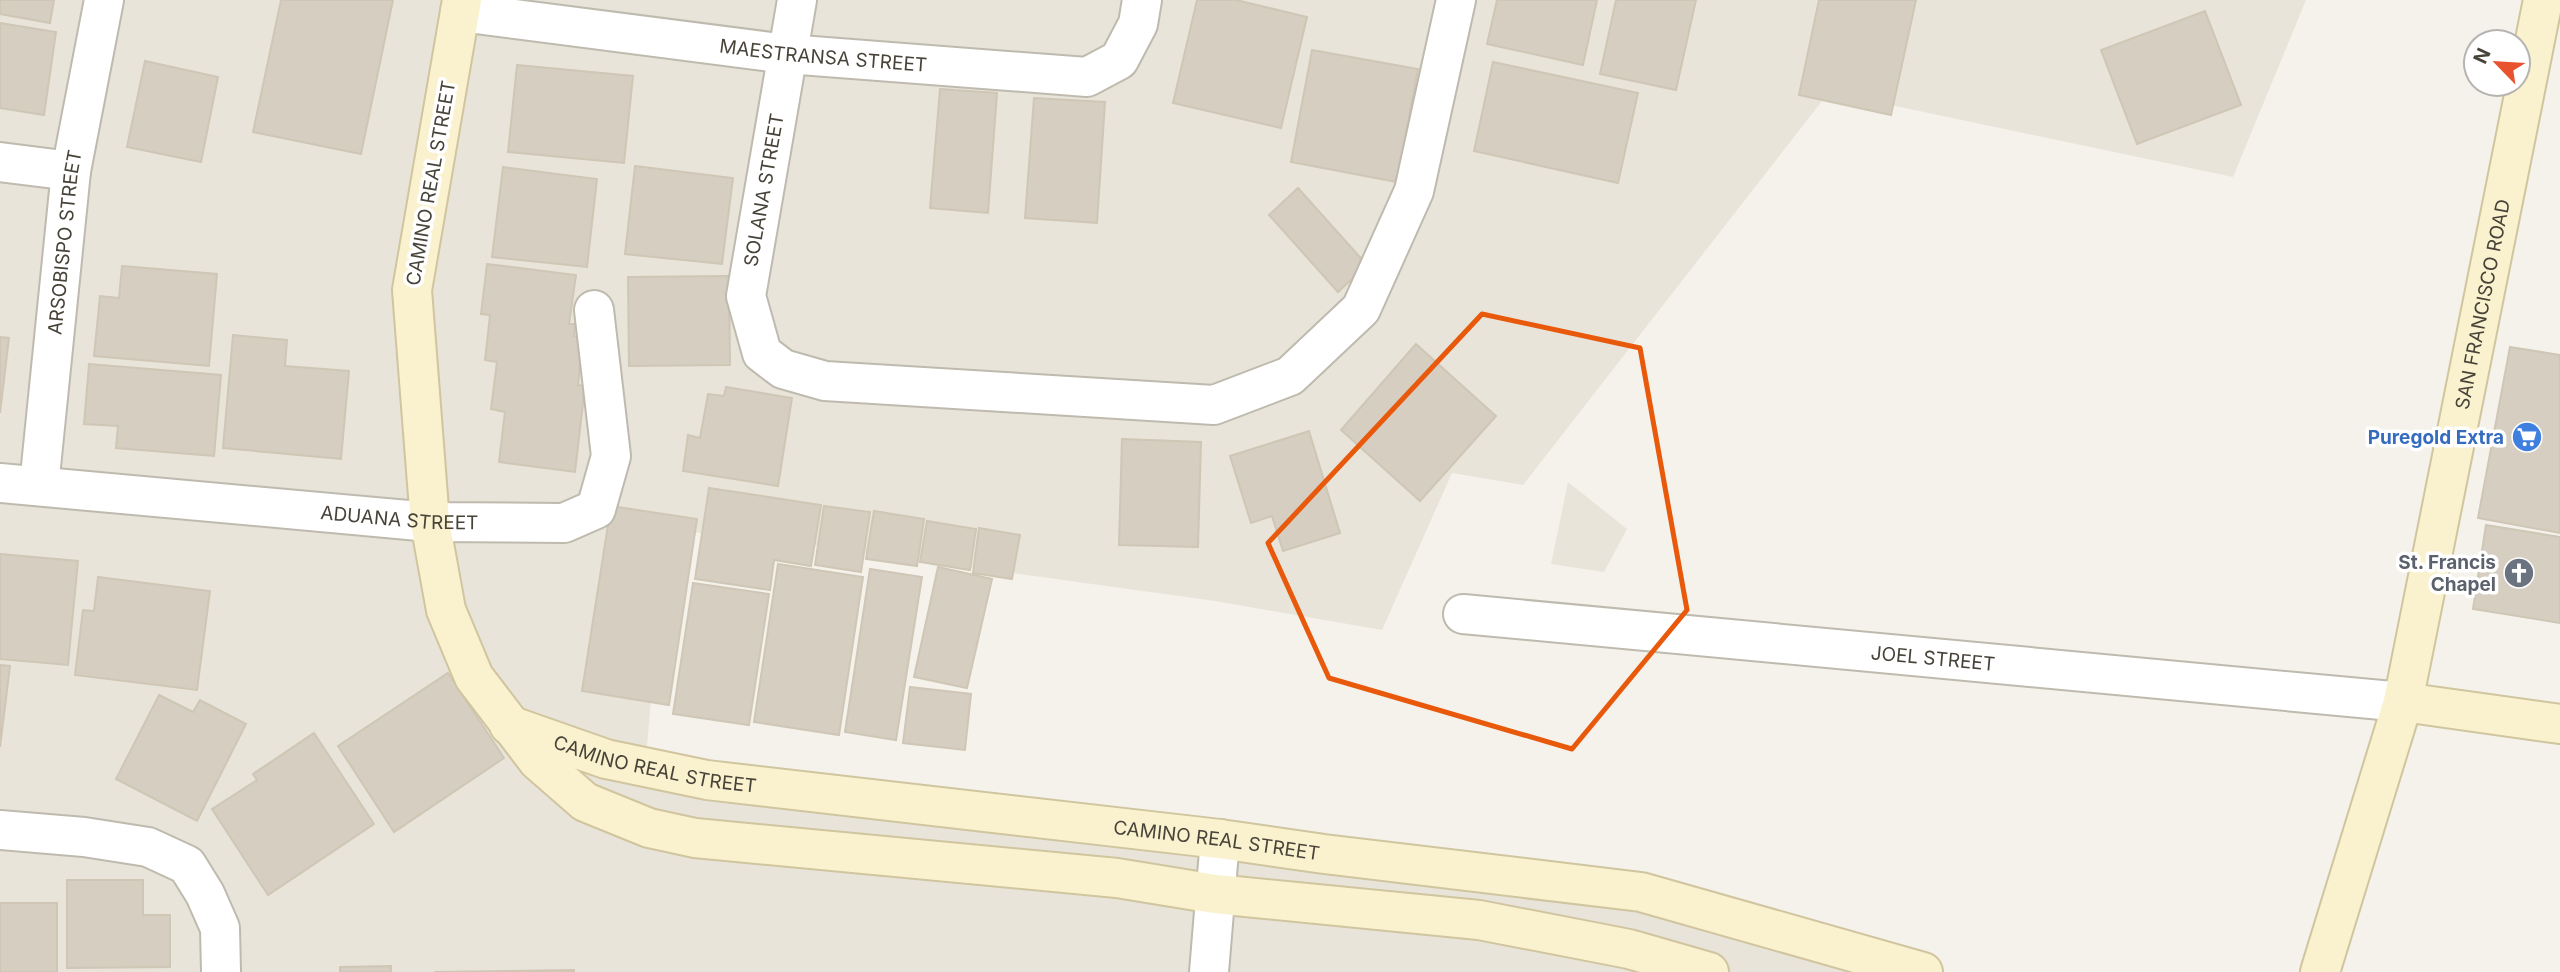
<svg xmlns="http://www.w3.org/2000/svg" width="2560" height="972" font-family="Inter,sans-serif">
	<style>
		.residential { fill: #e8e4d9 }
		.building { fill: #d5cec1; stroke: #cfc6b5; stroke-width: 2 }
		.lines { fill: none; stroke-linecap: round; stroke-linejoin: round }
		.street-casing { stroke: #bfbaae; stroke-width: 42 }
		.secondary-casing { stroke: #d0c59e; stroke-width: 42 }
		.street { stroke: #fff; stroke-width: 38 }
		.secondary { stroke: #faf2cf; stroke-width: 38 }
		.marked { fill: none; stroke: #e8590c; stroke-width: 5; stroke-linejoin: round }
		.labels { text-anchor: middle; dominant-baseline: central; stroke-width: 7; stroke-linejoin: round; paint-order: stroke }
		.street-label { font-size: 19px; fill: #484339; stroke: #fff }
		.shop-label { font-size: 19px; font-weight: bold; fill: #366cbe; stroke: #fff; text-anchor: end }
		.worship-label { font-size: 19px; font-weight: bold; fill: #5b616d; stroke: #fff; text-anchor: end }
	</style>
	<rect width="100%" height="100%" fill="#f4f2eb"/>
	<path class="residential" d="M 0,0 L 2306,0 L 2233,177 L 1829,92 L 1523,485 L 1452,473 L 1382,630 L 1215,601 L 738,535 L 666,531 L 646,757 L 1556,880 L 1923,972 L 0,972 Z
		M 1568,482 L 1627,529 L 1604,572 L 1551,564 Z"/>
	<path class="building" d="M 0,0 L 54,0 L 50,23 L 0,14 Z
		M 281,0 L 393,0 L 361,154 L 253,132 Z
		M 1197,0 L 1236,0 L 1307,17 L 1281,128 L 1173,103 Z
		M 1497,0 L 1597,0 L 1583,65 L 1487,44 Z
		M 1616,0 L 1696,0 L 1676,90 L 1600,74 Z
		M 1819,0 L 1916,0 L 1891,115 L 1799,95 Z
		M 2205,11 L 2241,105 L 2137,144 L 2101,50 Z
		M 0,23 L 56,32 L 44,115 L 0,108 Z
		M 1312,50 L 1418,69 L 1397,182 L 1291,162 Z
		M 145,61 L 218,77 L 201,162 L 127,147 Z
		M 1493,62 L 1638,93 L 1618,183 L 1474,151 Z
		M 517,65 L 633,76 L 624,163 L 508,152 Z
		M 940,89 L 997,93 L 988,213 L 930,208 Z
		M 1034,98 L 1105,102 L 1097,223 L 1025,218 Z
		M 635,166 L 733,178 L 722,264 L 625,254 Z
		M 503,167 L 597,179 L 587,267 L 492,257 Z
		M 1298,188 L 1367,265 L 1338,292 L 1269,215 Z
		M 487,264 L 576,275 L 569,324 L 575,324 L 574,336 L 583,337 L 578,385 L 585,386 L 575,472 L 499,462 L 505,412 L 491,409 L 497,362 L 485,360 L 490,315 L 481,314 Z
		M 122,266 L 217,274 L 209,366 L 94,356 L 100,296 L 119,298 Z
		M 729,276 L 730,365 L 629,366 L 628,277 Z
		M 233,335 L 287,340 L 285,366 L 349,371 L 341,459 L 223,448 Z
		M 0,337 L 9,338 L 0,413 Z
		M 1416,344 L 1496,416 L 1420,501 L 1341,430 Z
		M 2510,347 L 2560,355 L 2560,533 L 2478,518 Z
		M 89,364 L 221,375 L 214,456 L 116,448 L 118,426 L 84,424 Z
		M 726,387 L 792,398 L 778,486 L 683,471 L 688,435 L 700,438 L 708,394 L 724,396 Z
		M 1309,431 L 1340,533 L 1283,551 L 1272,516 L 1251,523 L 1230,456 Z
		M 1122,439 L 1201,442 L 1198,547 L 1119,545 Z
		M 709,488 L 821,505 L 811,566 L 774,560 L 770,590 L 695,579 Z
		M 611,506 L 697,519 L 669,705 L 582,691 Z
		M 824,506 L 870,512 L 861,572 L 815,565 Z
		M 874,511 L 924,519 L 917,566 L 866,559 Z
		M 927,521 L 976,529 L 970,570 L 920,562 Z
		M 2486,525 L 2560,537 L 2560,623 L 2473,609 Z
		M 979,528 L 1020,535 L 1012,579 L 973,573 Z
		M 0,554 L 78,561 L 68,665 L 0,659 Z
		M 778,564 L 863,577 L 839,735 L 754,722 Z
		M 938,567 L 992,579 L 967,688 L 914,677 Z
		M 870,569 L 922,577 L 896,740 L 845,732 Z
		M 98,577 L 210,591 L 197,690 L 75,675 L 83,610 L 94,611 Z
		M 693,583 L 769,594 L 749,725 L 673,714 Z
		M 0,665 L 10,666 L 0,747 Z
		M 448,673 L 504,758 L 394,832 L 338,746 Z
		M 910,687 L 971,694 L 965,750 L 903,743 Z
		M 159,695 L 193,712 L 200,700 L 246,724 L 197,821 L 116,779 Z
		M 314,733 L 374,824 L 268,895 L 212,809 L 257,780 L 253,774 Z
		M 67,880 L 143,880 L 143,915 L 170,915 L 170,967 L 67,968 Z
		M 0,903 L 57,903 L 57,972 L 0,972 Z
		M 391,966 L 391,972 L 340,972 L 340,967 Z
		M 574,970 L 574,972 L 434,972 Z"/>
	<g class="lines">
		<g class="street-casing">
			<g id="street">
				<path d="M 797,0 L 746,296 L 762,353 L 783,369 L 825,381 L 1214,405 L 1290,376 L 1361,309 L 1414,191 L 1456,0"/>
				<path id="s1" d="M 460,12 L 787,54 L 1087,77 L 1119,60 L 1138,24 L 1142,0"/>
				<path d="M 0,162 L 71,171"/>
				<path id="s2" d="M 0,483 L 430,522 L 564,523 L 596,509 L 611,456 L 594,310"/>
				<path id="s3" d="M 39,486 L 71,171 L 104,0"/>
				<path id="s4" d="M 1463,614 L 2403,702"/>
				<path d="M 0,830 L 84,837 L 148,847 L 187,865 L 205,894 L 220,928 L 221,972"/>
				<path d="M 1209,972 L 1220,839"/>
			</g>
		</g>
		<g class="secondary-casing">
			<g id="secondary">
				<path d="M 462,0 L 412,290 L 430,522 L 446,610 L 474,677 L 538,761 L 585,802 L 649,828 L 695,838 L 1117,878 L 1215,894 L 1479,920 L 1629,949 L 1709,972"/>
				<path d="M 2403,702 L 2560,724"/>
				<path id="s5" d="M 509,725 L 606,759 L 707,780 L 1220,839 L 1324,854 L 1641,892 L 1923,972"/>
				<path id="s6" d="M 2320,972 L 2403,702 L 2543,0"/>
			</g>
		</g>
		<use href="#street" class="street"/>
		<use href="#secondary" class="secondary"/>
	</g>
	<path class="marked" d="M 1482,314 L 1640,348 L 1687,610 L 1572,749 L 1329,678 L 1268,543 Z"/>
	<defs>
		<g id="supermarket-disc" transform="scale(1.575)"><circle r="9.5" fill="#3f7fe0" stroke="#fff"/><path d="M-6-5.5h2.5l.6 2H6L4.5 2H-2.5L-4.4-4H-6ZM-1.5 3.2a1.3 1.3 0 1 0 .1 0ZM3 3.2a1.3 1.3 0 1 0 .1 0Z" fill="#fff"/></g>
		<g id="church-disc" transform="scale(1.575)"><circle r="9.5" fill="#6b7280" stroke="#fff"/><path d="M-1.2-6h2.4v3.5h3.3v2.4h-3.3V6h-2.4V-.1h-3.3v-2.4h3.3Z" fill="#fff"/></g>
	</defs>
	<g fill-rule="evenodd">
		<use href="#supermarket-disc" x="2527" y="437"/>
		<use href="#church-disc" x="2519" y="573"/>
	</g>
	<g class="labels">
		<g class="street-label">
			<text stroke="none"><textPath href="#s1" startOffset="366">MAESTRANSA STREET</textPath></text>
			<text transform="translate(431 183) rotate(-80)">CAMINO REAL STREET</text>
			<text transform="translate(764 190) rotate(-80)">SOLANA STREET</text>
			<text stroke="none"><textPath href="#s3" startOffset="245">ARSOBISPO STREET</textPath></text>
			<text stroke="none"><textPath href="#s6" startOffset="688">SAN FRANCISCO ROAD</textPath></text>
			<text stroke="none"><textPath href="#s2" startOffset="401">ADUANA STREET</textPath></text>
			<text stroke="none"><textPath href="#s4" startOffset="472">JOEL STREET</textPath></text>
			<text stroke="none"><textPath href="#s5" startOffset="152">CAMINO REAL STREET</textPath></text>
			<text stroke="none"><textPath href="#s5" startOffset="719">CAMINO REAL STREET</textPath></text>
		</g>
		<g class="shop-label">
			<text x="2504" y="437">Puregold Extra</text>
		</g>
		<g class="worship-label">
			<text x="2496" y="562">St. Francis<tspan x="2496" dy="22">Chapel</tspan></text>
		</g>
	</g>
	<g transform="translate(2497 63) rotate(295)"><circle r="33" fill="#ffffff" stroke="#b6b4b0" stroke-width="2"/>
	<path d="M0-5L12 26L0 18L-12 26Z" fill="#e8522e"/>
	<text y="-10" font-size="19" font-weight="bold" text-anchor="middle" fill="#484339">N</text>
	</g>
</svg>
